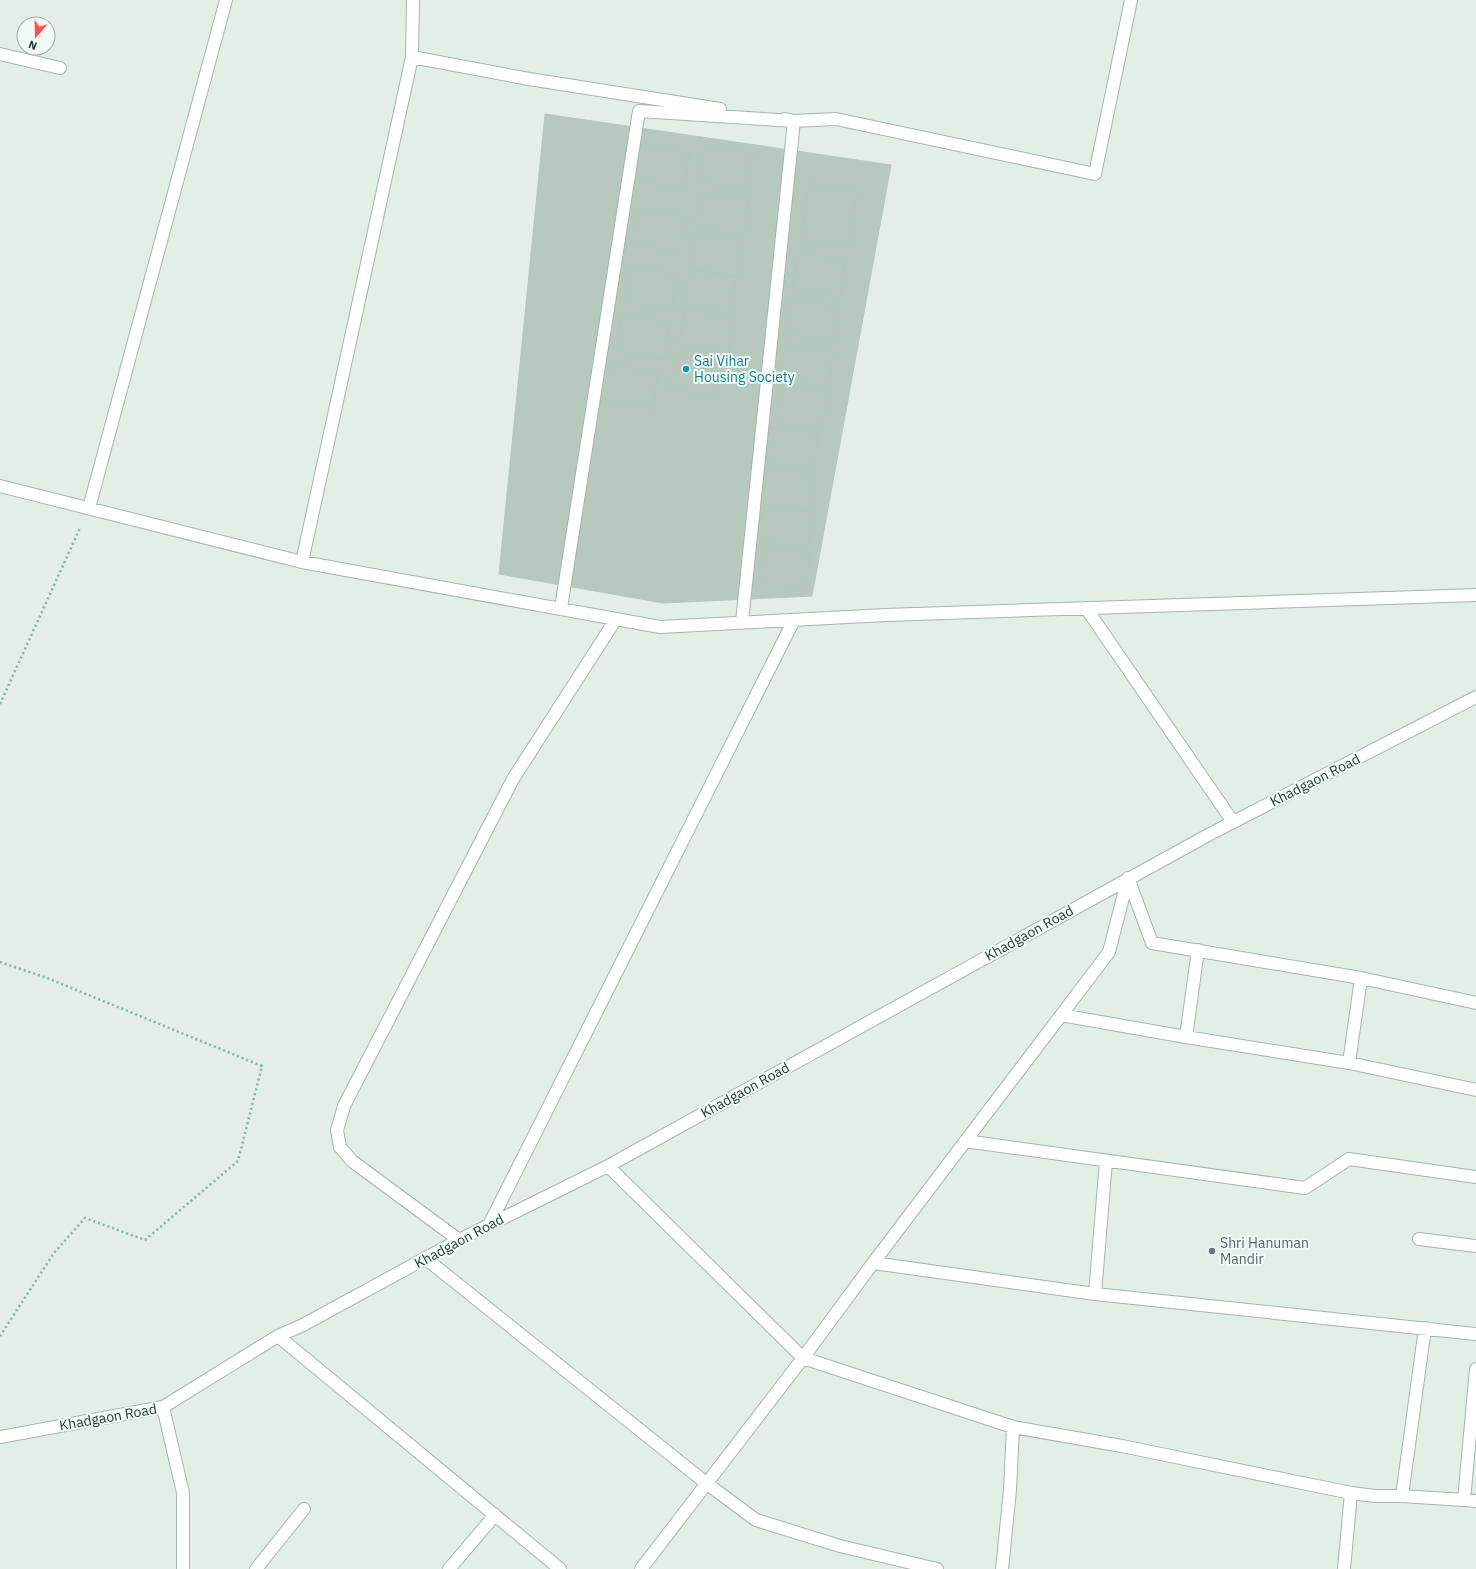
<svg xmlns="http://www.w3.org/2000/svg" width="1476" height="1569" font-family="'IBM Plex Sans',sans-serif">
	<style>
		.building { fill: #b7c9be; stroke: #b3c8bb }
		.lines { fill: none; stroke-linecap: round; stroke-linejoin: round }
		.minor-casing { stroke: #a4b7ac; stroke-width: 14 }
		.path { stroke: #7eb597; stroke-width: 2.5; stroke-dasharray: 2 3; stroke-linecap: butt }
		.minor { stroke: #fff; stroke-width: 12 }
		.culture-dot { fill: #0f9aa8; stroke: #f3faf5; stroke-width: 1.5 }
		.worship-dot { fill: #6b7280; stroke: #f3faf5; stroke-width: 1.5 }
		.labels { text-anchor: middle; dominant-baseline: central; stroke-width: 4; stroke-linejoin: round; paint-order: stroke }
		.culture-label { font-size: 14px; fill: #0d838f; stroke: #f3faf5; text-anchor: start }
		.street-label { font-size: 14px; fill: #1f4130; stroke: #f3faf5 }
		.worship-label { font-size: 14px; fill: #5b616d; stroke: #f3faf5; text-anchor: start }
	</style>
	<rect width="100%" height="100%" fill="#e2eee6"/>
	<path class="building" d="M 545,114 L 891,165 L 812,596 L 663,603 L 499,574 Z
		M 641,145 L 689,153 L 685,190 L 637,180 Z
		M 705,145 L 753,154 L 748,191 L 700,181 Z
		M 809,182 L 857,191 L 848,248 L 801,241 Z
		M 700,191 L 748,199 L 744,236 L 695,226 Z
		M 636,208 L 683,216 L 679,253 L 630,243 Z
		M 695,232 L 742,239 L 738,277 L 690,267 Z
		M 798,253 L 845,261 L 841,298 L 793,288 Z
		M 629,266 L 676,274 L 672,312 L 623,301 Z
		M 689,270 L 736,278 L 732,315 L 684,305 Z
		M 791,298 L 839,306 L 834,343 L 786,333 Z
		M 685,309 L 732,317 L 728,354 L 679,344 Z
		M 621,314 L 669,323 L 664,360 L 616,350 Z
		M 785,343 L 833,351 L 829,388 L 780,378 Z
		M 675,353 L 723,361 L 718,398 L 670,388 Z
		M 610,365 L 658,372 L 653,409 L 605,400 Z
		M 779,385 L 827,393 L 822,431 L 774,421 Z
		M 771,426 L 818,434 L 814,471 L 766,461 Z
		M 766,466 L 814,475 L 810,512 L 761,502 Z
		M 765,505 L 812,513 L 808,550 L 759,540 Z
		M 763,546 L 810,554 L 806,591 L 758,581 Z"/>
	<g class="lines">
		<g class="minor-casing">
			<path id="minor" d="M 413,0 L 412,57 L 529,79 L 720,109
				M 0,54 L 60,68
				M 785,119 L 794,121 L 836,119 L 1095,174 L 1131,0
				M 0,486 L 302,562 L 660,627 L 886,615 L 1476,595
				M 89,508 L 226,0
				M 302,562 L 412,57
				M 561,608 L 639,111 L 794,121 L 742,622
				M 1086,608 L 1233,822
				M 1128,878 L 1152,943 L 1361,978 L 1476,1003
				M 1198,950 L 1186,1037 L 1349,1063
				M 1361,978 L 1349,1063 L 1476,1090
				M 1061,1015 L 1186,1037
				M 965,1141 L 1305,1188 L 1349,1159 L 1476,1177
				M 1106,1161 L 1095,1294 L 1476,1334
				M 608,1166 L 803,1358 L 1013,1427 L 1010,1490 L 1002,1569
				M 489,1225 L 794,620
				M 1419,1239 L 1476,1246
				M 459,1240 L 352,1161 L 340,1147 L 337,1130 L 344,1106 L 513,779 L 616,619
				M 425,1258 L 706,1483 L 756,1520 L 840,1546 L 937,1569
				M 873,1263 L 1095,1294
				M 278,1336 L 560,1569
				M 1476,1369 L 1464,1500 L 1476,1501
				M 163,1407 L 183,1493 L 183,1569
				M 1013,1427 L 1122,1446 L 1351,1493 L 1344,1569
				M 0,1437 L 163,1407 L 278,1336 L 303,1325 L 459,1240 L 608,1166 L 1210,834 L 1476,697
				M 1351,1493 L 1375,1496 L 1402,1496 L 1425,1328
				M 1402,1496 L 1464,1500
				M 256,1569 L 304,1509
				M 449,1569 L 495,1515
				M 641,1569 L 803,1358 L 873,1263 L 1109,952 L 1128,878"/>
		</g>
		<path class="path" d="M 0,704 L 80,528
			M 0,962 L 47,978 L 262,1066 L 238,1161 L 145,1240 L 85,1218 L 54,1253 L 0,1336"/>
		<use href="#minor" class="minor"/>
	</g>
	<circle class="culture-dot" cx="686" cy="369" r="4"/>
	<circle class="worship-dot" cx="1212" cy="1251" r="4"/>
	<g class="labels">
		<g class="culture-label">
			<text x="694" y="361">Sai Vihar<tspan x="694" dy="16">Housing Society</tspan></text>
		</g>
		<g class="street-label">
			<text transform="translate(1315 780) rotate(-27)">Khadgaon Road</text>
			<text transform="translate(1029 933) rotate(-29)">Khadgaon Road</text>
			<text transform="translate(745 1090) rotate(-29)">Khadgaon Road</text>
			<text transform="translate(459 1241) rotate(-28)">Khadgaon Road</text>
			<text transform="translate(108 1417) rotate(-10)">Khadgaon Road</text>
		</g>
		<g class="worship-label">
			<text x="1220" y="1243">Shri Hanuman<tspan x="1220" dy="16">Mandir</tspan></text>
		</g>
	</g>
	<g transform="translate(36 36) rotate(200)"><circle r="19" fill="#f3faf5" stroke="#9eb0a6"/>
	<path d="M0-3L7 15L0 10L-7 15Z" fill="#ff524f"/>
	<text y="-6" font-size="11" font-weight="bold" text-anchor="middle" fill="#1f4130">N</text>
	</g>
</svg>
